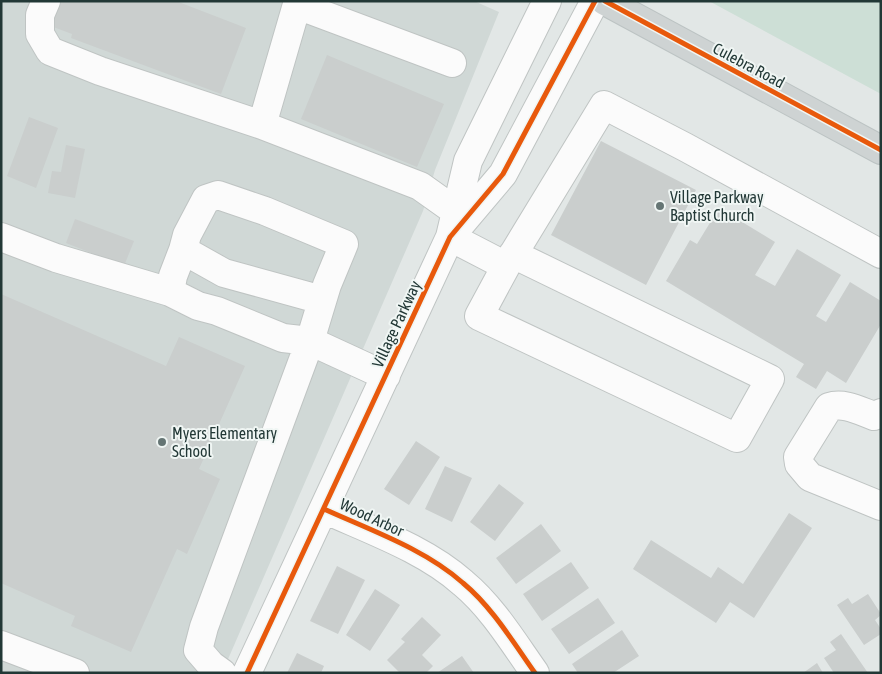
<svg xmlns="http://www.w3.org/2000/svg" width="882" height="674" font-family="'Asap Condensed',sans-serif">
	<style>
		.built { fill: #d0d8d6 }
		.green { fill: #cddfd6 }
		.building { fill: #cacecd }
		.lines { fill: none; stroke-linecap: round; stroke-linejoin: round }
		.minor-casing { stroke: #bfc4c3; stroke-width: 30 }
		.major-casing { stroke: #bcc3c3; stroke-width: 30 }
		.minor { stroke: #fbfbfb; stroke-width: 28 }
		.major { stroke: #ced3d3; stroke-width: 28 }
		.cycleway-casing { stroke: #f0f6f4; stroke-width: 8 }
		.cycleway { stroke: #e8590c; stroke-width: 5 }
		.poi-dot { fill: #657574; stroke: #f0f6f4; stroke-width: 2 }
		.labels { text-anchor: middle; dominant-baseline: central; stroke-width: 4; stroke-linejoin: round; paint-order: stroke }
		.street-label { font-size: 16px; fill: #223836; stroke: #f0f6f4 }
		.poi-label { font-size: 16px; fill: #223836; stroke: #f0f6f4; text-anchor: start }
	</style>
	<rect width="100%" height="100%" fill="#e2e7e6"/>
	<path class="built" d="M 1,1 L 474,1 L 499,12 L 435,170 L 423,211 L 222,673 L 1,673 Z"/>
	<path class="green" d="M 709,1 L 881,1 L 881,94 Z"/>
	<path class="building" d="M 57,1 L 176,1 L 246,28 L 221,94 L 71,38 L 72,34 L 48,25 Z
		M 327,55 L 444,104 L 417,167 L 301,119 Z
		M 29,117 L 58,128 L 36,188 L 7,176 Z
		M 601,141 L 696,190 L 646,285 L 551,235 Z
		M 66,145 L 85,149 L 75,198 L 48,193 L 52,171 L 61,172 Z
		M 719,208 L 775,242 L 755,275 L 775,286 L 797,249 L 841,275 L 816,316 L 826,322 L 850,282 L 881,301 L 881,324 L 846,383 L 827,371 L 816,389 L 796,377 L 804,364 L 666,281 L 690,240 L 697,244 Z
		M 75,219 L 134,241 L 124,266 L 66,243 Z
		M 1,294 L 166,366 L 179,337 L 245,366 L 199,469 L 220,479 L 187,554 L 177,549 L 131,652 L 71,626 L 75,616 L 1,583 Z
		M 416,441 L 440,457 L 409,505 L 384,489 Z
		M 445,466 L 472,478 L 452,522 L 425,509 Z
		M 499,484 L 524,503 L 495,541 L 470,522 Z
		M 789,513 L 812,528 L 754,618 L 730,602 L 716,623 L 633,569 L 651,540 L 711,578 L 718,567 L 743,584 Z
		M 541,524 L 561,551 L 516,584 L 496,558 Z
		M 571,562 L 589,588 L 542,621 L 523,594 Z
		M 337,566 L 365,580 L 338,634 L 310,621 Z
		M 375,589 L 400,605 L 370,651 L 346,635 Z
		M 868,594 L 881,614 L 881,615 L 875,620 L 881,629 L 881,634 L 864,645 L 837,605 L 848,598 L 852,604 Z
		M 598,598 L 615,623 L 569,654 L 551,629 Z
		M 422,617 L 441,635 L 422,655 L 433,666 L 426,673 L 400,673 L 387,660 L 405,642 L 401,639 Z
		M 622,630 L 639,656 L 613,673 L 578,673 L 572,664 Z
		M 841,634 L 868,673 L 834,673 L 824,658 L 836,650 L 830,642 Z
		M 297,653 L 324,666 L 321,673 L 287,673 Z
		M 462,656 L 474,673 L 437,673 Z
		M 817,663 L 823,673 L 803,673 Z"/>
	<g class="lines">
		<g class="minor-casing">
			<path id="minor" d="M 46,1 L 40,15 L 40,34 L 50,51 L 100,71 L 262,125
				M 298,1 L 262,125 L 420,186 L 465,218
				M 297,5 L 452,63
				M 454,232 L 503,174 L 595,1
				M 1,237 L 56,258 L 170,292
				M 450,237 L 506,266 L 604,105 L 685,147 L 881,254
				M 183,250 L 173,276 L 170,292 L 198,306 L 217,311 L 283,338 L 310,341 L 386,376
				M 506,266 L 479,316 L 737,438 L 770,379 L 513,254
				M 881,413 L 874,416 C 860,411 844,402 829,407 L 798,457 L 799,464 L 810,477 L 881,506
				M 324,509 C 370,530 425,549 463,583 C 492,607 513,642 535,673
				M 1,645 L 75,673
				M 222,673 L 211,665 L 198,650 L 204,627 L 310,341 L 327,285 L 344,244 L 265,211 L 218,195 L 206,199 L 187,235 L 183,250 L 224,273 L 322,300
				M 247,673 L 450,237 L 468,161 L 547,1"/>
		</g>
		<g class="major-casing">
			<path id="major" d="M 605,1 L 881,150"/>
		</g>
		<use href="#minor" class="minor"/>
		<use href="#major" class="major"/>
		<g class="cycleway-casing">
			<path id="cycleway" d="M 605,1 L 881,150
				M 324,509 C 370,530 425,549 463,583 C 492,607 513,642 535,673
				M 247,673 L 450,237 L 503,174 L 595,1"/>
		</g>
		<use href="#cycleway" class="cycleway"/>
	</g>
	<g class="poi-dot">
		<circle cx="660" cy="206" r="5"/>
		<circle cx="162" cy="442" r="5"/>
	</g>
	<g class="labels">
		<g class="street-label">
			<text transform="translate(749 65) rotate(28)">Culebra Road</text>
			<text transform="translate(396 324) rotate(-65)">Village Parkway</text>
			<text transform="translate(372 517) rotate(25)">Wood Arbor</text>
		</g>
		<g class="poi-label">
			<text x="670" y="197">Village Parkway<tspan x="670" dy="18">Baptist Church</tspan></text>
			<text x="172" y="433">Myers Elementary<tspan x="172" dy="18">School</tspan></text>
		</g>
	</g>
	<rect width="882" height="674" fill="none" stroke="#223836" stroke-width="5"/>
</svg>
